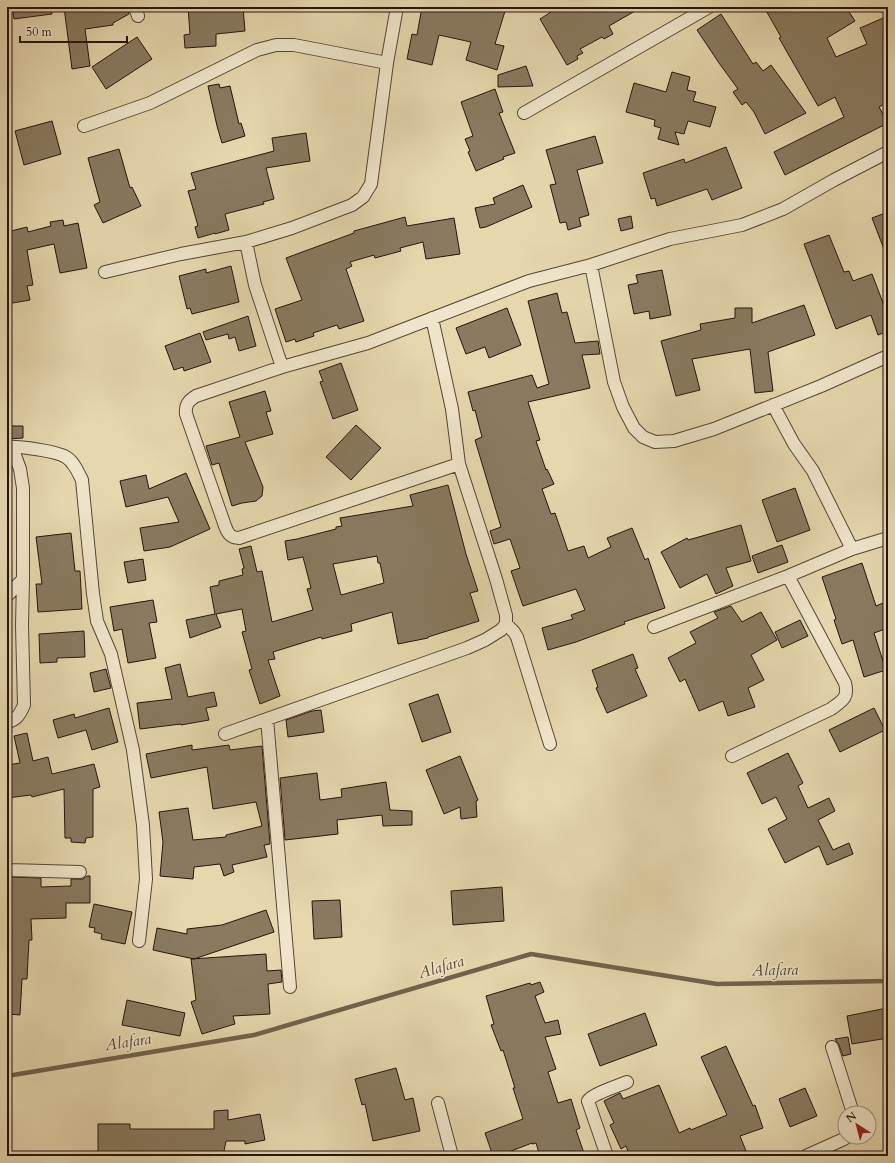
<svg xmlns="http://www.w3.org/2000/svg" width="895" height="1163" font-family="Cardo,serif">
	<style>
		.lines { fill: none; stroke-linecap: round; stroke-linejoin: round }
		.stream { stroke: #71624c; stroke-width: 4.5 }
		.building { fill: #897a60; stroke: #25150c; fill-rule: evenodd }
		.street-casing { stroke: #554634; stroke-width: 14 }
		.street { stroke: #efe5ca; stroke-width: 12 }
		.labels { text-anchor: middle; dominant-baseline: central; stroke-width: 3; stroke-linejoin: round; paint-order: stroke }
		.water-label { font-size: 16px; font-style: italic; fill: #584837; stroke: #efe5ca }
	</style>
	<rect width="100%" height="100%" fill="#e6d7ae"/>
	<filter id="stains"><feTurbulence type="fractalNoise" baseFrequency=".005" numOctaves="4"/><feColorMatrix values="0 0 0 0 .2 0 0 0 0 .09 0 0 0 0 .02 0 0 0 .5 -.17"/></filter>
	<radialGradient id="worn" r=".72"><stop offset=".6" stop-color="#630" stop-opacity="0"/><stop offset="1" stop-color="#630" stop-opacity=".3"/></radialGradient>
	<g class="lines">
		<path class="stream" d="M 7,1076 L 254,1035 L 531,954 L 717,984 L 888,981"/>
	</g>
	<path class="building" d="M 12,7 L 51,7 L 52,14 L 14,19 Z
		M 64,7 L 128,7 L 129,14 L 113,23 L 113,25 L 85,29 L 90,66 L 72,69 Z
		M 188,7 L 243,7 L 245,31 L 216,34 L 216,46 L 185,48 L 184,35 L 190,34 Z
		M 422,7 L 489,7 L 505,11 L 495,44 L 504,46 L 497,70 L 466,60 L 471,42 L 439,35 L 432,65 L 407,59 L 412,34 L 417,35 Z
		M 559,7 L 642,7 L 609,26 L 613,34 L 604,39 L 602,37 L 580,49 L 583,53 L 577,56 L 578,59 L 567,65 L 540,19 Z
		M 764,7 L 846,7 L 855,21 L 827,38 L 836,57 L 867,44 L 860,28 L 888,16 L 888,102 L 879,107 L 888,123 L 785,175 L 774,152 L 844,117 L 835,97 L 818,106 L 779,38 L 781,37 Z
		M 721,14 L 753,64 L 756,62 L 763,71 L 771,65 L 806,113 L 765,134 L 754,112 L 746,102 L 742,105 L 733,92 L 738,89 L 719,63 L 697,30 Z
		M 137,37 L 152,59 L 106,89 L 92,67 Z
		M 526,66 L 533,86 L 498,87 L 498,75 Z
		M 672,72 L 690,77 L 687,90 L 696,92 L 693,101 L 716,107 L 710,127 L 688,121 L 684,134 L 675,132 L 679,145 L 658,139 L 661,128 L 654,126 L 655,120 L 626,112 L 634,83 L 666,92 Z
		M 219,84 L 220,88 L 230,86 L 239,124 L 241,123 L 245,136 L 222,143 L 217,126 L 208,86 Z
		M 495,89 L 503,112 L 499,113 L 515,153 L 503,157 L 504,159 L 476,171 L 468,152 L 470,151 L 465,139 L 473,136 L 461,102 Z
		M 52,121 L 61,154 L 24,165 L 15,131 Z
		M 306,133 L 310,161 L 266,168 L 274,199 L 263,202 L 264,204 L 225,214 L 229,230 L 215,234 L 215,233 L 198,238 L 195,227 L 198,226 L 188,191 L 196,189 L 191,173 L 274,151 L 272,138 Z
		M 595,136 L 603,163 L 577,170 L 589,215 L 579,218 L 581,226 L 568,230 L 566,222 L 560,223 L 550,185 L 556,184 L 546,150 Z
		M 726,147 L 742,188 L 712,200 L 707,189 L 657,206 L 655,198 L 651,199 L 643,173 L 684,159 L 685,163 Z
		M 119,149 L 130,188 L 132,187 L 141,206 L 103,223 L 94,205 L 100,202 L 88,158 Z
		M 523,185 L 532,207 L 486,227 L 480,228 L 475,208 L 495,204 L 493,198 Z
		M 888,212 L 888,257 L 887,257 L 872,218 Z
		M 631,216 L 633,228 L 621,231 L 618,219 Z
		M 405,217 L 407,226 L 454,218 L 460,254 L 426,259 L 423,242 L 400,248 L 401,251 L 375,258 L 374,255 L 350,262 L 352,266 L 346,269 L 364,321 L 339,329 L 337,325 L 313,333 L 314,336 L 296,342 L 295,339 L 286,342 L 275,309 L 302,300 L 286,258 L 354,233 L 354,231 Z
		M 63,220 L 64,226 L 78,223 L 87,268 L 60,273 L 54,244 L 27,250 L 33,285 L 27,286 L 30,300 L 7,304 L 7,232 L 27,227 L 28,232 L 51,226 L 50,222 Z
		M 829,235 L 844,272 L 849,271 L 853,281 L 872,274 L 888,316 L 888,331 L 878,335 L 871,315 L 836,329 L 804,244 Z
		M 231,266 L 239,302 L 192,314 L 190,308 L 187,309 L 179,276 L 206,269 L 206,273 Z
		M 662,270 L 671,315 L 650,319 L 649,311 L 634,314 L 628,285 L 638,283 L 636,275 Z
		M 557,293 L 562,313 L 567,312 L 575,343 L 598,341 L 600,354 L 582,355 L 590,388 L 528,402 L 540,440 L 536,441 L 546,470 L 547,469 L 554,484 L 542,489 L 551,514 L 555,513 L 568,551 L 584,546 L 588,558 L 611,547 L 607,538 L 632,528 L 645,560 L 648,558 L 665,608 L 624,622 L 625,624 L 576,642 L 548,650 L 542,628 L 573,619 L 571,615 L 585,610 L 576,589 L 523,606 L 511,571 L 520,568 L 510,539 L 494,544 L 490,531 L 501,527 L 475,440 L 482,437 L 475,410 L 473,411 L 468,392 L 532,375 L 537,388 L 549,384 L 528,301 Z
		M 804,305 L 815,335 L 768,352 L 773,391 L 755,393 L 750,349 L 692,359 L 700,390 L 676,396 L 661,341 L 701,330 L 700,324 L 735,318 L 735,308 L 752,308 L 752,323 Z
		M 507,308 L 521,345 L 489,358 L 485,347 L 466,354 L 456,328 Z
		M 248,316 L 256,346 L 239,351 L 235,337 L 229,339 L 228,334 L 206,340 L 203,332 Z
		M 200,333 L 211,362 L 184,371 L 183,367 L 174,370 L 165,346 Z
		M 341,363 L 358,410 L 333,419 L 320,382 L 323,381 L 319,371 Z
		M 265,391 L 271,411 L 266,412 L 273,434 L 245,442 L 263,487 L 262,496 L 256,501 L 242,503 L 232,506 L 219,463 L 212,465 L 206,446 L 240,437 L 229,402 Z
		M 356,425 L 381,448 L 351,480 L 326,457 Z
		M 7,426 L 23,426 L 23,438 L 7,439 Z
		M 186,473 L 210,529 L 170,547 L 144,551 L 140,528 L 179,522 L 168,497 L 126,507 L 120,481 L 146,475 L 149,489 Z
		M 448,485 L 466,554 L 478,591 L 470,593 L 479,621 L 428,637 L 428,638 L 398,644 L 392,612 L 351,624 L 352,631 L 322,639 L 321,637 L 273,652 L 275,659 L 268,660 L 280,696 L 260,704 L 249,670 L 252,669 L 242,632 L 246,631 L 242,609 L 216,614 L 221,627 L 190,638 L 186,620 L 215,614 L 210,587 L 219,585 L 219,581 L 243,575 L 242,569 L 244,568 L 239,549 L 251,546 L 257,572 L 262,571 L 272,622 L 313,610 L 307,589 L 311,588 L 303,557 L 288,560 L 285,541 L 297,539 L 336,529 L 336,527 L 342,526 L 340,518 L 413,506 L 410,495 ZM 377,556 L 378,563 L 380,563 L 384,583 L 341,595 L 333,564 Z
		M 795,488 L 810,530 L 777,542 L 762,500 Z
		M 741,525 L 751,561 L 726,568 L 733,586 L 716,594 L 707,574 L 680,588 L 661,552 L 687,538 L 688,540 Z
		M 71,533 L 75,571 L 80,571 L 82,609 L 38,612 L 36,584 L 42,584 L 36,537 Z
		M 782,545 L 788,562 L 758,573 L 752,556 Z
		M 143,559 L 146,580 L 128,583 L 124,562 Z
		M 862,563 L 876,606 L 888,601 L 888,628 L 874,633 L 886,670 L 864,677 L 853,640 L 842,644 L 834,620 L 836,619 L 822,577 Z
		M 153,600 L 157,622 L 149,623 L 156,658 L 128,663 L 122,629 L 114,631 L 110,607 Z
		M 731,606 L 742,622 L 761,612 L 777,640 L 751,655 L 764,680 L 748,688 L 755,707 L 728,716 L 723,701 L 699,711 L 685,679 L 680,682 L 668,658 L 696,643 L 690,632 L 718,618 L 714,612 Z
		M 800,620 L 808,636 L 782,648 L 775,632 Z
		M 84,631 L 85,657 L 57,658 L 57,662 L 40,663 L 39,634 Z
		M 633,654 L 638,668 L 635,669 L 647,696 L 607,713 L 596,688 L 598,687 L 592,670 Z
		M 180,664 L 188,697 L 214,692 L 217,706 L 206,708 L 209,720 L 181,725 L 181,724 L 140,729 L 137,703 L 172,699 L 165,668 Z
		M 106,669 L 111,688 L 94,692 L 90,673 Z
		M 438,694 L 451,732 L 422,742 L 409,704 Z
		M 109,708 L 118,742 L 92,750 L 86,730 L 58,738 L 53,720 L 74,714 L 75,718 Z
		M 874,708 L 885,730 L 840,752 L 829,730 Z
		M 321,710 L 324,732 L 288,737 L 286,720 L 312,711 Z
		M 27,733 L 33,761 L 48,757 L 52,774 L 94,764 L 100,787 L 93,789 L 93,837 L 86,838 L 85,843 L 71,842 L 71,838 L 65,838 L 64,789 L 32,797 L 31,795 L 7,798 L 7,765 L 20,763 L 14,736 Z
		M 192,745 L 192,750 L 229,745 L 230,750 L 262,746 L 270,844 L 264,845 L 267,857 L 232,865 L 234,872 L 224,876 L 220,864 L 194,867 L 193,879 L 160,876 L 163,842 L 159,812 L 188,808 L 193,840 L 226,837 L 226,835 L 262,826 L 256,802 L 213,809 L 207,767 L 151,778 L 146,754 Z
		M 788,753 L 803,783 L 798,786 L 808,808 L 829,798 L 835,811 L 818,820 L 833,850 L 849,843 L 853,854 L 827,865 L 819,846 L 785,863 L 768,829 L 787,819 L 776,797 L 762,804 L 747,773 Z
		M 460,756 L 478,800 L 476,801 L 477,817 L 461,819 L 460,807 L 444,814 L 426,770 Z
		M 317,773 L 320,800 L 342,797 L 341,789 L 386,782 L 390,810 L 412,811 L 412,825 L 383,826 L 382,815 L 337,820 L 338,834 L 285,840 L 280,778 Z
		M 87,876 L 90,876 L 90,903 L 66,903 L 66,918 L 31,919 L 32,940 L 29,940 L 27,979 L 22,979 L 20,1015 L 7,1014 L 7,951 L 11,951 L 7,899 L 7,877 L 41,878 L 41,887 L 71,886 L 71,879 L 83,879 Z
		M 502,887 L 504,921 L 453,925 L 451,891 Z
		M 340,900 L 342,937 L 314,939 L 312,901 Z
		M 94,904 L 132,912 L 125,944 L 101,939 L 102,934 L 94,932 L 95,928 L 89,927 Z
		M 266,910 L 274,932 L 194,959 L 153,950 L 157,928 L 187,934 L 187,929 L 222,925 Z
		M 266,954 L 267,971 L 281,970 L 282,982 L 268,984 L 270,1014 L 233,1016 L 235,1024 L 202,1034 L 191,1002 L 196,1000 L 191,959 Z
		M 540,982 L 544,992 L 535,996 L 545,1023 L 558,1020 L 561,1034 L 545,1037 L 556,1069 L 548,1072 L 558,1103 L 571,1099 L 580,1128 L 576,1130 L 585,1156 L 540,1156 L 536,1143 L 532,1144 L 532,1143 L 498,1156 L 493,1156 L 485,1133 L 523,1119 L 513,1088 L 515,1088 L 503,1050 L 501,1051 L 491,1025 L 494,1024 L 486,996 L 530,983 L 531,985 Z
		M 127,1000 L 185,1013 L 180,1036 L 122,1025 Z
		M 887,1008 L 888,1016 L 888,1038 L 852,1044 L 847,1016 Z
		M 645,1013 L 657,1045 L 600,1066 L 588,1034 Z
		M 848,1037 L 851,1054 L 843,1056 L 839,1045 L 835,1039 Z
		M 726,1046 L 753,1106 L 755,1105 L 763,1128 L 740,1136 L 748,1156 L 630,1156 L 626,1146 L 621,1149 L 610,1125 L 614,1123 L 604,1101 L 620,1093 L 623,1099 L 659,1085 L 679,1133 L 690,1128 L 691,1130 L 727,1115 L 701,1057 Z
		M 396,1068 L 405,1100 L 413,1098 L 420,1131 L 373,1141 L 365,1104 L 362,1105 L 355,1079 Z
		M 805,1088 L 817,1116 L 790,1127 L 779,1099 Z
		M 228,1110 L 228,1120 L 260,1114 L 265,1140 L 245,1144 L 245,1141 L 226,1141 L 223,1156 L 98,1156 L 98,1124 L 130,1124 L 130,1129 L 214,1129 L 214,1111 Z"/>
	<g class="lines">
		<g class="street-casing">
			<path id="street" d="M 135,7 L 138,16
				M 524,113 L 709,7
				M 84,126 L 150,103 L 257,50 L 276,45 L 294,45 L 387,63
				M 246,242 L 255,285 L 282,367
				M 591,265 L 614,382 L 623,407 L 634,428 L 643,437 L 655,442 L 674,441 L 714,429 L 821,386 L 888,356
				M 105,272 L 181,254 L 246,242 L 292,228 L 352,205 L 363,197 L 371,184 L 387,63 L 397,7
				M 773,405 L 794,444 L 813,471 L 852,549
				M 7,447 C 19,446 56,451 66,457 C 74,462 78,472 82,480 L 93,594 L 97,621 L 111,654 L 133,750 L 143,825 L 146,879 L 139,941
				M 459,464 L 239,538 C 231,538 228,534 225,526 L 186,414 C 185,405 188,401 196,396 L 282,367 L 368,343 L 529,281 L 591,265 L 670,239 L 742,225 L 783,209 L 834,180 L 888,152
				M 7,596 L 23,579
				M 506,624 L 514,632 L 517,637 L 550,744
				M 654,627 L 788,576 L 852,549 L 888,538
				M 267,719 L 290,987
				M 7,722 C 17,720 20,714 24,705 L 22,626 L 23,579 L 23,488 L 20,469 L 12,447
				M 225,734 L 467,648 L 485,640 L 501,630 L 506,624 L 506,615 L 496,579 L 459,464 L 452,409 L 432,318
				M 732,756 L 831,709 C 842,701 849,698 845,683 L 788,576
				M 7,868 L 9,870 L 80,872
				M 832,1047 L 853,1113
				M 438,1103 L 452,1156
				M 607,1156 L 588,1101 C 592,1094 618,1086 627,1082
				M 806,1156 L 844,1139 L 847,1137"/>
		</g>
		<use href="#street" class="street"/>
	</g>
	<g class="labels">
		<g class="water-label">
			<text transform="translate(441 967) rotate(-16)">Alafara</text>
			<text transform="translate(775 970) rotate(-1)">Alafara</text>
			<text transform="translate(128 1042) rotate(-9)">Alafara</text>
		</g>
	</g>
	<rect width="895" height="1163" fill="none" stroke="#e6d7ae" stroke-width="24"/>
	<rect x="8" y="8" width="879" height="1147" fill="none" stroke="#25150c" stroke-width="2"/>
	<rect x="12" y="12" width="871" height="1139" fill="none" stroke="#25150c"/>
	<g transform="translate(857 1125) rotate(324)"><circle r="19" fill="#efe5ca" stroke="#9e927e"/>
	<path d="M0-3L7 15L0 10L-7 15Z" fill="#8f2418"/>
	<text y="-6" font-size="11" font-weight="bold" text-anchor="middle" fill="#25150c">N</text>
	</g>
	<path d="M20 36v6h107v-6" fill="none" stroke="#25150c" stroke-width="2"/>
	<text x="26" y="36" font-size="12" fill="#25150c" stroke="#efe5ca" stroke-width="3" paint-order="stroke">50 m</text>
	<rect width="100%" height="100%" filter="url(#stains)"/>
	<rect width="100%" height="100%" fill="url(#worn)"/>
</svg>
